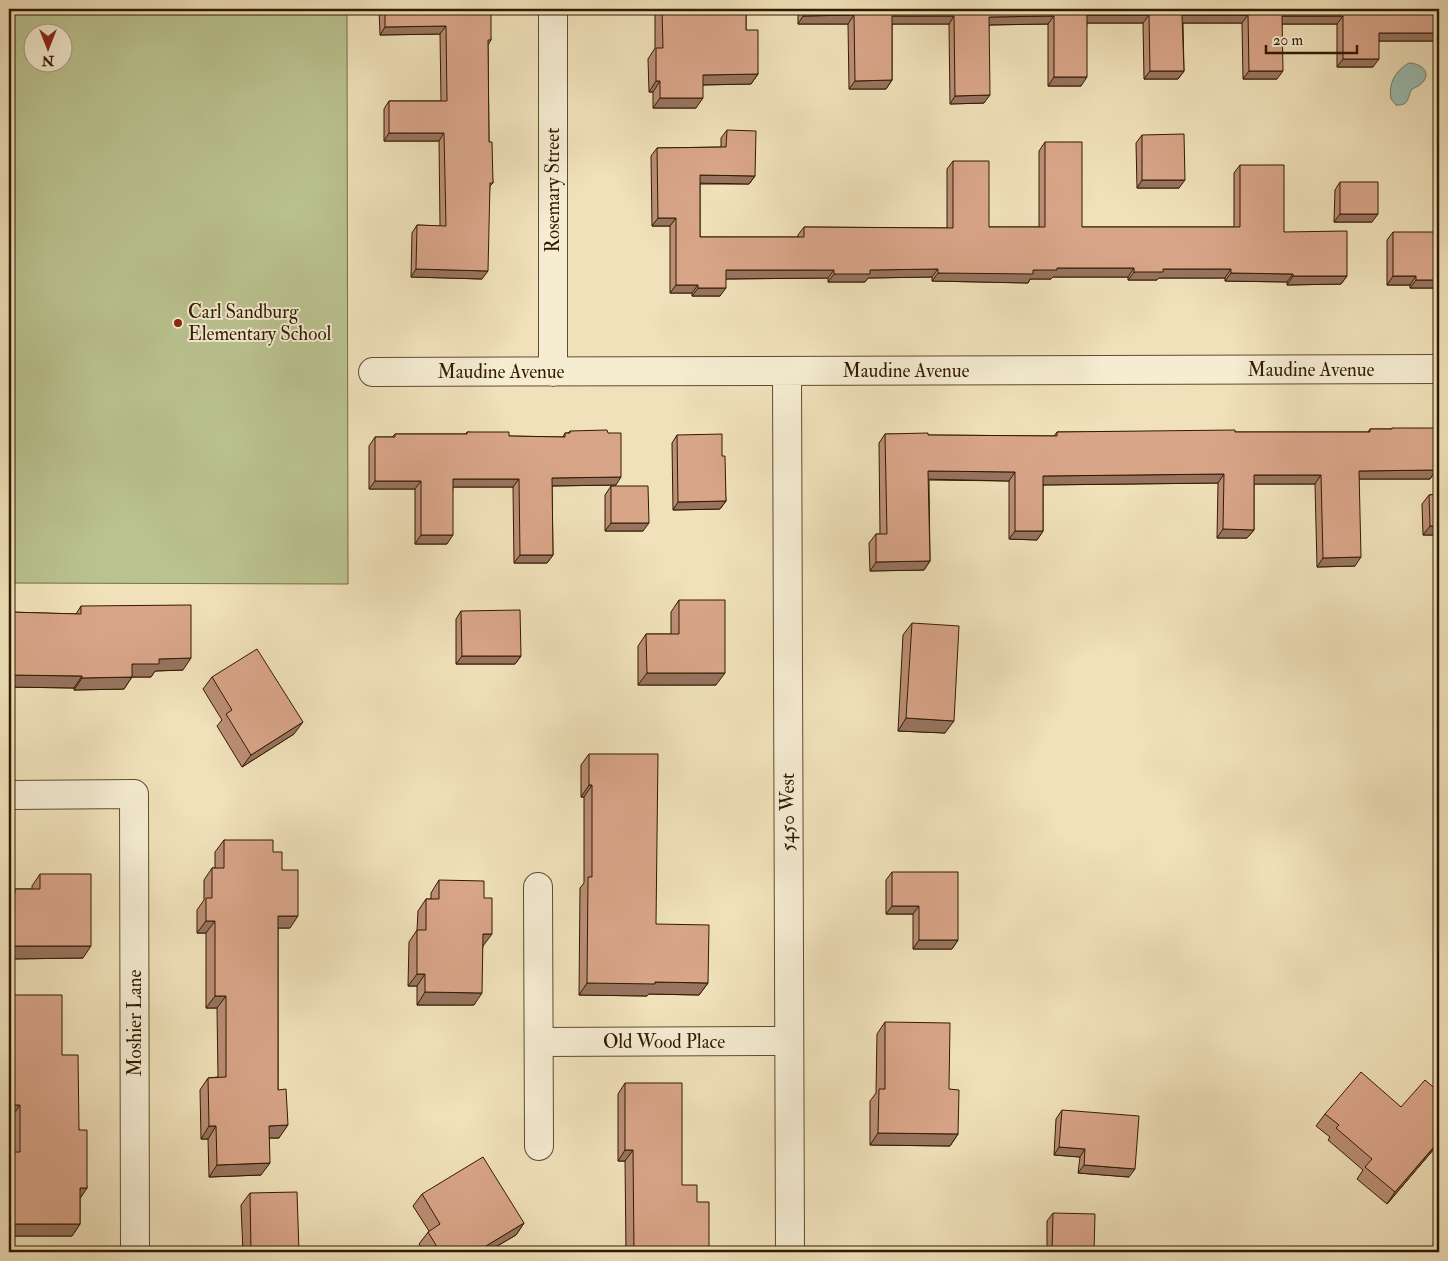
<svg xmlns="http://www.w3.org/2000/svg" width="1448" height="1261" font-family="'IM FELL Double Pica',serif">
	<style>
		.green { fill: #bac390; stroke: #756f48; fill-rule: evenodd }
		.water { fill: #9abdb2; stroke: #707c6b }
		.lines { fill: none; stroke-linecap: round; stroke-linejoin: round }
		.street-casing { stroke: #604c2e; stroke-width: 30 }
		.street { stroke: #f5ecd2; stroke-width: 28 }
		.wall { fill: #bb8e76; stroke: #301b00 }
		.shaded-wall { fill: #987460; stroke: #301b00 }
		.building { fill: #d9a589; stroke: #301b00 }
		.poi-dot { fill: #8f2418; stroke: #f5ecd2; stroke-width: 2 }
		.labels { text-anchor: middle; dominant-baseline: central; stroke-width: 4; stroke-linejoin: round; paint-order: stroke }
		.street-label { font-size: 19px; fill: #301b00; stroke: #f5ecd2 }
		.poi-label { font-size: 19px; fill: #301b00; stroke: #f5ecd2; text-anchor: start }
	</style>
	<rect width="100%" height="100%" fill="#f0e1ba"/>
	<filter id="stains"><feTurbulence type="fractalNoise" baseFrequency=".004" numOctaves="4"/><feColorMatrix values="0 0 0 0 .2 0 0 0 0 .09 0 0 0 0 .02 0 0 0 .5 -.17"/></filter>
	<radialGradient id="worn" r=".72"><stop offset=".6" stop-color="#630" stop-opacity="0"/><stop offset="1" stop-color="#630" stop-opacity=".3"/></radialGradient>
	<path class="green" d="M 9,9 L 347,9 L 348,584 L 9,583 ZM 32,32 L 62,32 L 62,62 L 32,62 Z"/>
	<path class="water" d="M 1409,63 C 1419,63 1432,71 1423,82 C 1421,85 1416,87 1412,89 C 1407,97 1410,106 1396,105 L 1391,99 C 1388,83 1396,70 1409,63 Z"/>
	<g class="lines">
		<g class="street-casing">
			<path id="street" d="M 553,9 L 553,372
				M 787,371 L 790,1252
				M 373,372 L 1439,369
				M 9,795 L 134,794 L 135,1252
				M 538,887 L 539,1146
				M 539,1042 L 789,1041"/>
		</g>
		<use href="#street" class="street"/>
	</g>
	<path class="wall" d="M 379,9 L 487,9 L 491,40 L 488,45 L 489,142 L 493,183 L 490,186 L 482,279 L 411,277 L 412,233 L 417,225 L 440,226 L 439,141 L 384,141 L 384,109 L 389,101 L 441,101 L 440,34 L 380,35 Z
		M 655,9 L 746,9 L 746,30 L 758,74 L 751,84 L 703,85 L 696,108 L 653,108 L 653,92 L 649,92 L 648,59 L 655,48 Z
		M 798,9 L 1439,9 L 1439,70 L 1436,70 L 1436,41 L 1379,41 L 1373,67 L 1337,67 L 1337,24 L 1282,24 L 1277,79 L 1243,79 L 1242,23 L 1183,23 L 1184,71 L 1178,79 L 1144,79 L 1143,23 L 1087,23 L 1081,86 L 1048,86 L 1048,24 L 989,25 L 984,103 L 950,104 L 949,24 L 892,24 L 892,80 L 886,89 L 849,89 L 848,24 L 798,24 Z
		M 727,130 L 755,176 L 749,184 L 700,184 L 700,237 L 798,237 L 798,235 L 804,227 L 947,228 L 947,169 L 953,161 L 989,227 L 1039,227 L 1039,151 L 1045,142 L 1082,227 L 1234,227 L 1234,173 L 1240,165 L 1284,232 L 1347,276 L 1341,284 L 1287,285 L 1287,282 L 1225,281 L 1225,278 L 1159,278 L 1157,280 L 1128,280 L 1128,277 L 1053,277 L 1051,279 L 1030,279 L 1028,283 L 932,281 L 932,277 L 868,278 L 865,282 L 828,282 L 828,278 L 726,279 L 720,296 L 692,296 L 692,293 L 670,293 L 670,226 L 652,226 L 651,156 L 657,148 L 721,147 L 721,138 Z
		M 1142,135 L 1179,188 L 1137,188 L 1136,143 Z
		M 1340,182 L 1372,222 L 1334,222 L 1335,190 Z
		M 1393,232 L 1439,288 L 1410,288 L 1410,285 L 1387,285 L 1387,240 Z
		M 1392,428 L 1436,470 L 1430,479 L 1359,479 L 1355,566 L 1317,567 L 1315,484 L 1254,484 L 1254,530 L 1247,538 L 1217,538 L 1218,483 L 1043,485 L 1043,531 L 1037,540 L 1009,539 L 1009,481 L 929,480 L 930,561 L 924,570 L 870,571 L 869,543 L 876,534 L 880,534 L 879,443 L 885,434 L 928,435 L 1054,436 L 1057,432 L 1368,432 L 1370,429 L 1391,429 Z
		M 570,431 L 616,485 L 552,486 L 553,555 L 547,563 L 514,563 L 513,487 L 453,487 L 447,544 L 415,544 L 415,489 L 369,489 L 369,446 L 375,437 L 392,437 L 395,434 L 466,434 L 467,432 L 509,436 L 563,437 L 565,433 L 568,433 Z
		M 677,435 L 722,456 L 726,501 L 720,509 L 673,510 L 672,443 Z
		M 611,486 L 643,531 L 605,531 L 605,495 Z
		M 1439,494 L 1439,535 L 1423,535 L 1422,504 L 1429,495 Z
		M 679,600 L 716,685 L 638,685 L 638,646 L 646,634 L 671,634 L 671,612 Z
		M 81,606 L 183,670 L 155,671 L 151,677 L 132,677 L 124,689 L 74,690 L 74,688 L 9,687 L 9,612 L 76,614 Z
		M 461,611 L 521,656 L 515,664 L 456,664 L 456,619 Z
		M 912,623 L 945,733 L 898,731 L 903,635 Z
		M 212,677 L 294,734 L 242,767 L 217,726 L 222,720 L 203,689 Z
		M 589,754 L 656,924 L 708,983 L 699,995 L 649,994 L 647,996 L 579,995 L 580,888 L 584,883 L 584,797 L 581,797 L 581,765 Z
		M 224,840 L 273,852 L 282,870 L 290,928 L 278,928 L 278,1090 L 279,1138 L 269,1138 L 261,1175 L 209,1177 L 208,1139 L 201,1139 L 200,1090 L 208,1078 L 218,1077 L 217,1008 L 206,1008 L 206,933 L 197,933 L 197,910 L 204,900 L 204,880 L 212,868 L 215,868 L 215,852 Z
		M 892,872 L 958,940 L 952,949 L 913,949 L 913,914 L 886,914 L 886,880 Z
		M 40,874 L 83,958 L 9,959 L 9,894 L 12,894 L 15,889 L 32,889 L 32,886 Z
		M 439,880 L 483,946 L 474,1005 L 417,1005 L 417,986 L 408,986 L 409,942 L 417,930 L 418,911 L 426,899 L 431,899 L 431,893 Z
		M 9,995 L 62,1055 L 79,1130 L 87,1188 L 80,1198 L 80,1224 L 72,1236 L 9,1236 L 9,1158 L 12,1154 L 12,1117 L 9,1117 Z
		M 885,1022 L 949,1089 L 958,1134 L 950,1146 L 870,1145 L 870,1101 L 876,1093 L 877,1034 Z
		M 625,1083 L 682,1185 L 697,1202 L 709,1251 L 720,1252 L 626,1252 L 625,1161 L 618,1161 L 618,1094 Z
		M 1439,1092 L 1439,1143 L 1387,1204 L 1357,1179 L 1363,1170 L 1328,1140 L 1330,1137 L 1316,1126 L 1325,1114 L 1401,1107 Z
		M 1062,1110 L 1129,1177 L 1078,1173 L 1080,1157 L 1054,1155 L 1056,1119 Z
		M 250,1193 L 299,1252 L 243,1252 L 241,1205 Z
		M 422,1194 L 524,1223 L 516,1235 L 487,1252 L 424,1252 L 419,1244 L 429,1231 L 413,1206 Z
		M 1053,1213 L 1094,1252 L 1047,1252 L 1047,1221 Z"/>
	<path class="shaded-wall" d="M 854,15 L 848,24 L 798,24 L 803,16 Z
		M 1087,15 L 1149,15 L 1143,23 L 1081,23 Z
		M 1182,15 L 1248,15 L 1242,23 L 1177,23 Z
		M 892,16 L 954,16 L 949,24 L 886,24 Z
		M 1054,16 L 1048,24 L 983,25 L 989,17 Z
		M 1282,16 L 1343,16 L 1337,24 L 1276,24 Z
		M 446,26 L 440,34 L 380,35 L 385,27 Z
		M 1379,33 L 1439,33 L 1439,37 L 1436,41 L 1373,41 Z
		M 1343,59 L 1379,59 L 1373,67 L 1337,67 Z
		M 1150,71 L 1184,71 L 1178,79 L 1144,79 Z
		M 1249,71 L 1283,71 L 1277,79 L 1243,79 Z
		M 758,74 L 751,84 L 696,85 L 703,75 Z
		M 1054,77 L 1087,77 L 1081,86 L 1048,86 Z
		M 892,80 L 886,89 L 849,89 L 855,81 Z
		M 656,81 L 660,81 L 653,92 L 649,92 Z
		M 990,95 L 984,103 L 950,104 L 955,96 Z
		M 660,98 L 703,98 L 696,108 L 653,108 Z
		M 389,133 L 444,133 L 439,141 L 384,141 Z
		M 700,175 L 755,176 L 749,184 L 694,183 Z
		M 1142,180 L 1185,180 L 1179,188 L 1137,188 Z
		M 1340,214 L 1378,214 L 1372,222 L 1334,222 Z
		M 658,218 L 676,218 L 670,226 L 652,226 Z
		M 1057,268 L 1134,268 L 1128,277 L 1053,277 L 1051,279 L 1030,279 L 1028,283 L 932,281 L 938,273 L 1033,270 Z
		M 416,269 L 488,271 L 482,279 L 411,277 Z
		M 938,269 L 932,277 L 868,278 L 865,282 L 828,282 L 834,274 L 870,270 Z
		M 1163,269 L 1231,269 L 1225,278 L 1159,278 L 1157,280 L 1128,280 L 1134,272 Z
		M 726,270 L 834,270 L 828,278 L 720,279 Z
		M 1231,273 L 1293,274 L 1287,282 L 1225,281 Z
		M 1293,276 L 1347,276 L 1341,284 L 1287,285 Z
		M 1393,276 L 1416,276 L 1410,285 L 1387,285 Z
		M 1416,280 L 1439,280 L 1439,288 L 1410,288 Z
		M 676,285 L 698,285 L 692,293 L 670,293 Z
		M 698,288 L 726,288 L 720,296 L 692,296 Z
		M 1436,470 L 1430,479 L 1353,479 L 1359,471 Z
		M 928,471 L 1015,472 L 1009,481 L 922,479 Z
		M 1224,474 L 1218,483 L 1037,485 L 1043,476 Z
		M 1254,475 L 1321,475 L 1315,484 L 1247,484 Z
		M 621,477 L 616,485 L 546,486 L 552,478 Z
		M 453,479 L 519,479 L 513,487 L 447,487 Z
		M 375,481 L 421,481 L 415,489 L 369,489 Z
		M 726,501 L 720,509 L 673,510 L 678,502 Z
		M 611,523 L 649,523 L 643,531 L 605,531 Z
		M 1430,526 L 1439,526 L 1439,535 L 1423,535 Z
		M 1223,529 L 1254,530 L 1247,538 L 1217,538 Z
		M 1015,531 L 1043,531 L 1037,540 L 1009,539 Z
		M 421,535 L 453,535 L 447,544 L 415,544 Z
		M 520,555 L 553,555 L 547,563 L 514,563 Z
		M 1361,557 L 1355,566 L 1317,567 L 1323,558 Z
		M 930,561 L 924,570 L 870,571 L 876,562 Z
		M 462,656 L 521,656 L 515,664 L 456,664 Z
		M 191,658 L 183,670 L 155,671 L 151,677 L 124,677 L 132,664 L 159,659 Z
		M 647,673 L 725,673 L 716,685 L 638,685 Z
		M 9,675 L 82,676 L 74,688 L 9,687 Z
		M 132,677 L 124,689 L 74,690 L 82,678 Z
		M 906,718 L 954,721 L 945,733 L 898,731 Z
		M 303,722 L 294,734 L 242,767 L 251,755 Z
		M 589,785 L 592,785 L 584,797 L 581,797 Z
		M 892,906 L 919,906 L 913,914 L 886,914 Z
		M 278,916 L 298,916 L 290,928 L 269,928 Z
		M 206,921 L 215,921 L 206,933 L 197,933 Z
		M 483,934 L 492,934 L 483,946 L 475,946 Z
		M 919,940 L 958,940 L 952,949 L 913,949 Z
		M 9,946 L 91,946 L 83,958 L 9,959 Z
		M 417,974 L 425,974 L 417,986 L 408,986 Z
		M 655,982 L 708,983 L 699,995 L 649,994 L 647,996 L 579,995 L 587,983 Z
		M 425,992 L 482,993 L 474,1005 L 417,1005 Z
		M 215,996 L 226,996 L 217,1008 L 206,1008 Z
		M 9,1105 L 20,1105 L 12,1117 L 9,1117 Z
		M 288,1125 L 279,1138 L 260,1138 L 269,1126 Z
		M 209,1126 L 216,1126 L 208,1139 L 201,1139 Z
		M 878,1133 L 958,1134 L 950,1146 L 870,1145 Z
		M 1439,1141 L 1439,1143 L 1387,1204 L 1395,1192 Z
		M 1059,1147 L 1085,1149 L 1080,1157 L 1054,1155 Z
		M 625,1150 L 633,1150 L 625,1161 L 618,1161 Z
		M 270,1163 L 261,1175 L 209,1177 L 217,1165 Z
		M 1084,1165 L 1135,1169 L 1129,1177 L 1078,1173 Z
		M 80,1188 L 87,1188 L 79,1200 Z
		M 524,1223 L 516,1235 L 487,1252 L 476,1252 Z
		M 9,1224 L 80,1224 L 72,1236 L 9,1236 Z
		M 1052,1251 L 1094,1252 L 1051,1252 Z"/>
	<path class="building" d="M 385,9 L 487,9 L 487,12 L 491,12 L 491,40 L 488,40 L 489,142 L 492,142 L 493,183 L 490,183 L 488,271 L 416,269 L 417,225 L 446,226 L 444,133 L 389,133 L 389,101 L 447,101 L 446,26 L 385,27 Z
		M 662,9 L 746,9 L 746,30 L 758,30 L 758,74 L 703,75 L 703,98 L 660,98 L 660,81 L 656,81 L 656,48 L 663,48 Z
		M 803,9 L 1439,9 L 1439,33 L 1379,33 L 1379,59 L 1343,59 L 1343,16 L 1282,16 L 1283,71 L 1249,71 L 1248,15 L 1182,15 L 1184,71 L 1150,71 L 1149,15 L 1087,15 L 1087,77 L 1054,77 L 1054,16 L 989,17 L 990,95 L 955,96 L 954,16 L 892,16 L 892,80 L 855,81 L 854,15 L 803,16 Z
		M 727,130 L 756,131 L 755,176 L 700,175 L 700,237 L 804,237 L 804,227 L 953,228 L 953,161 L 989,161 L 989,227 L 1045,227 L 1045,142 L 1082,142 L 1082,227 L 1240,227 L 1240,165 L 1284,165 L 1284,232 L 1347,231 L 1347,276 L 1293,276 L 1293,274 L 1231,273 L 1231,269 L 1163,269 L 1163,272 L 1134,272 L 1134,268 L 1057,268 L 1057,270 L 1033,270 L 1033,274 L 938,273 L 938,269 L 870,270 L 870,274 L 834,274 L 834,270 L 726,270 L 726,288 L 698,288 L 698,285 L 676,285 L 676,218 L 658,218 L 657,148 L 726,147 Z
		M 1184,134 L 1185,180 L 1142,180 L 1142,135 Z
		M 1340,182 L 1378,182 L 1378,214 L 1340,214 Z
		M 1393,232 L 1439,232 L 1439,280 L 1416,280 L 1416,276 L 1393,276 Z
		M 1392,428 L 1436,428 L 1436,470 L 1359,471 L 1361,557 L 1323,558 L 1321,475 L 1254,475 L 1254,530 L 1223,529 L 1224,474 L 1043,476 L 1043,531 L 1015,531 L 1015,472 L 928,471 L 930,561 L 876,562 L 876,534 L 887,534 L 885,434 L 928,433 L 928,435 L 1057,436 L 1057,432 L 1235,430 L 1235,432 L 1370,432 L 1370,429 L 1392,429 Z
		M 607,430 L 608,433 L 621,433 L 621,477 L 552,478 L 553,555 L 520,555 L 519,479 L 453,479 L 453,535 L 421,535 L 421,481 L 375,481 L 375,437 L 395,437 L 395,434 L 467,434 L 467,432 L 509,432 L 509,436 L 565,437 L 565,433 L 570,433 L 570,431 Z
		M 722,434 L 722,456 L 725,456 L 726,501 L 678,502 L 677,435 Z
		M 611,486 L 648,486 L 649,523 L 611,523 Z
		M 1439,494 L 1439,526 L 1430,526 L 1429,495 Z
		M 679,600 L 725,600 L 725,673 L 647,673 L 646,634 L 679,634 Z
		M 191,605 L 191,658 L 159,659 L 159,664 L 132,664 L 132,677 L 82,678 L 82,676 L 9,675 L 9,612 L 81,614 L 81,606 Z
		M 520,610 L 521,656 L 462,656 L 461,611 Z
		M 912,623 L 959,626 L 954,721 L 906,718 Z
		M 257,649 L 303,722 L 251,755 L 226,714 L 232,710 L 212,677 Z
		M 589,754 L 658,754 L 656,924 L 709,925 L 708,983 L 655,982 L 655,984 L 587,983 L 588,877 L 592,877 L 592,785 L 589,785 Z
		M 224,840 L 273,840 L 273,852 L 282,852 L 282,870 L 298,870 L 298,916 L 278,916 L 278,1090 L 286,1089 L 288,1125 L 269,1126 L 270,1163 L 217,1165 L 216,1126 L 209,1126 L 208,1078 L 226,1077 L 226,996 L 215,996 L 215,921 L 206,921 L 206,898 L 212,898 L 212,868 L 224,868 Z
		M 892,872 L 958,872 L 958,940 L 919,940 L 919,906 L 892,906 Z
		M 40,874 L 91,874 L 91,946 L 9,946 L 9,894 L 15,894 L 15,889 L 40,889 Z
		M 439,880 L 484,881 L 484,898 L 492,898 L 492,934 L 483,934 L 482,993 L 425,992 L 425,974 L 417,974 L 417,930 L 426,930 L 426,899 L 439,899 Z
		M 9,995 L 62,995 L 62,1055 L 78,1055 L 79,1130 L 87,1130 L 87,1188 L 80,1188 L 80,1224 L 9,1224 L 9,1191 L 13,1191 L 13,1152 L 20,1152 L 20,1105 L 9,1105 Z
		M 885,1022 L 950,1023 L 949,1089 L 959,1090 L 958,1134 L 878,1133 L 879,1089 L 885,1089 Z
		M 1361,1072 L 1401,1107 L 1425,1080 L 1439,1092 L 1439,1141 L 1395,1192 L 1365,1167 L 1372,1159 L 1336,1128 L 1339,1125 L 1325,1114 Z
		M 625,1083 L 682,1083 L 682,1185 L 697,1185 L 697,1202 L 709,1202 L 709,1251 L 720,1251 L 720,1252 L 634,1252 L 633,1150 L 625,1150 Z
		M 1062,1110 L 1139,1116 L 1135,1169 L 1084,1165 L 1085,1149 L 1059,1147 Z
		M 483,1157 L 524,1223 L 476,1252 L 440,1252 L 428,1232 L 440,1224 L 422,1194 Z
		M 297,1192 L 299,1252 L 251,1252 L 250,1193 Z
		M 1053,1213 L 1095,1214 L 1094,1252 L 1052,1251 Z"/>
	<circle class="poi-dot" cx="178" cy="323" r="5"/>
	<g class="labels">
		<g class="street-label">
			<text transform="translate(553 190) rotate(-90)">Rosemary Street</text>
			<text x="1311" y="370">Maudine Avenue</text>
			<text x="906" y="371">Maudine Avenue</text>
			<text x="501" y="372">Maudine Avenue</text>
			<text transform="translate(788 812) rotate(-90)">5450 West</text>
			<text transform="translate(135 1023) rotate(-90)">Moshier Lane</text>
			<text x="664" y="1042">Old Wood Place</text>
		</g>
		<g class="poi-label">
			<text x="188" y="312">Carl Sandburg<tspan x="188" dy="22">Elementary School</tspan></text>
		</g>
	</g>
	<rect width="1448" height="1261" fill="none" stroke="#f0e1ba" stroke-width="30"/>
	<rect x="10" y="10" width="1428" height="1241" fill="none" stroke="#301b00" stroke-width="2.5"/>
	<rect x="15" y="15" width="1418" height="1231" fill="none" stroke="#301b00"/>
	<g transform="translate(48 48) rotate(180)"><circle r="24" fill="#f5ecd2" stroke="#a6987e"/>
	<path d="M0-4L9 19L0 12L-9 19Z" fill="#8f2418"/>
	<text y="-8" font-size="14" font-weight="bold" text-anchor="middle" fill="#301b00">N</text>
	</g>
	<path d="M1266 45v8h91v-8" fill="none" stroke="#301b00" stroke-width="2.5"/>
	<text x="1273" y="45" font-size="15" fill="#301b00" stroke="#f5ecd2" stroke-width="4" paint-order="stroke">20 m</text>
	<rect width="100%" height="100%" filter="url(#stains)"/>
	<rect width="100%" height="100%" fill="url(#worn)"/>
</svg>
